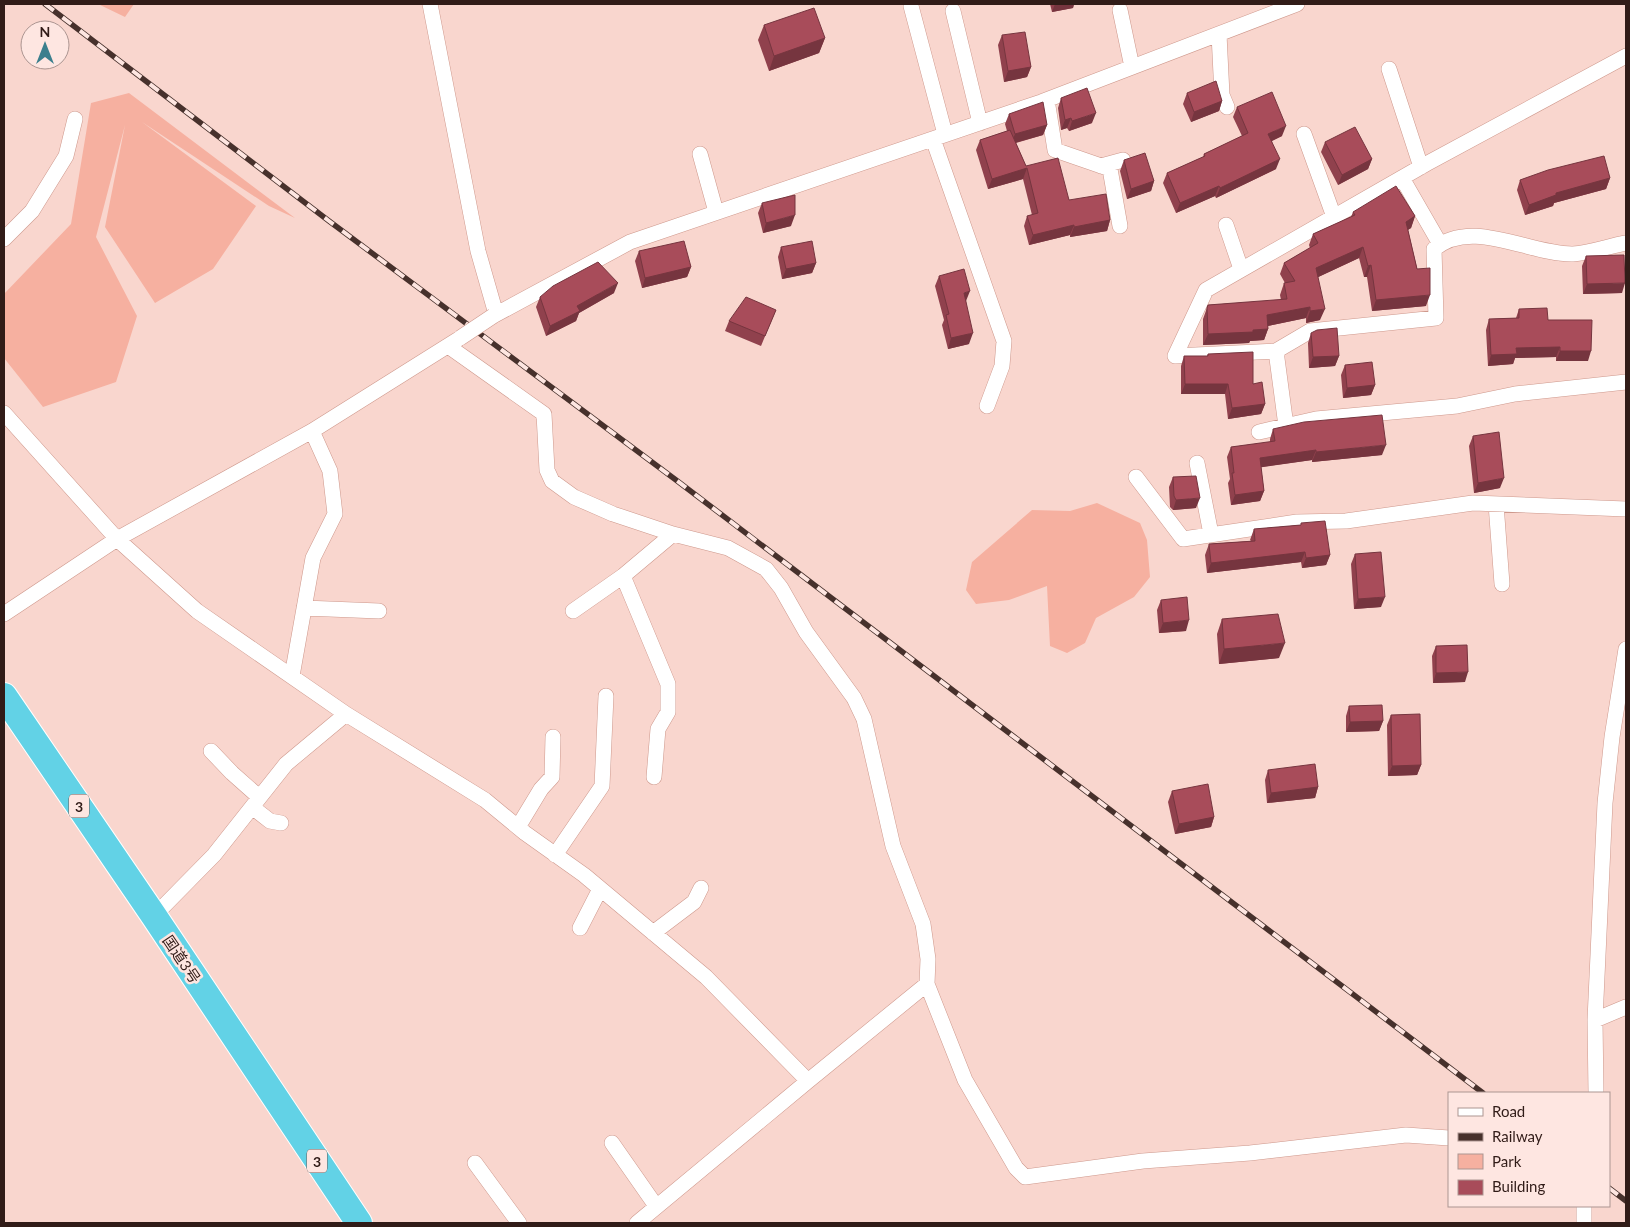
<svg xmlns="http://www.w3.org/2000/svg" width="1630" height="1227" font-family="Lato,'Noto Sans JP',sans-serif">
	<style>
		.green { fill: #f6b0a0 }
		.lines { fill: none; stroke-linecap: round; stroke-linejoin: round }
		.minor-casing { stroke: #ce988c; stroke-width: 16 }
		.trunk-casing { stroke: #fff; stroke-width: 28 }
		.minor { stroke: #fff; stroke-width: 15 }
		.trunk { stroke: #62d2e6; stroke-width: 26 }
		.rail-casing { stroke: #47312c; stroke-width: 5.5 }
		.rail { stroke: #fee6e1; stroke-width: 4; stroke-dasharray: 11; stroke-linecap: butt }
		.minor-bridge-casing { stroke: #ce988c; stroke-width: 16; stroke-linecap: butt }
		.minor-bridge { stroke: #fff; stroke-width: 15 }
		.wall { fill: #90414d }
		.shaded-wall { fill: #76353f }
		.building { fill: #a84c5a; stroke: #76353f }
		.labels { text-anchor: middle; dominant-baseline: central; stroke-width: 5; stroke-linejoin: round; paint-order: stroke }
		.shield { fill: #fee6e1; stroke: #6e5954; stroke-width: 1 }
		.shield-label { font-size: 14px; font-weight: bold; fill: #311c18 }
		.street-label { font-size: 15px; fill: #311c18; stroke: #fee6e1 }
	</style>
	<rect width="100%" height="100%" fill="#f9d6ce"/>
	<path class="green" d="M 98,4 L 134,4 L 125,17 Z
		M 129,93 L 295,218 L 269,206 L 142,122 L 256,206 L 213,269 L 155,303 L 105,227 L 125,125 L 96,237 L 137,316 L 116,382 L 43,407 L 4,358 L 4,294 L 71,224 L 91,103 Z
		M 1097,503 L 1140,523 L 1147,540 L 1150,577 L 1134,597 L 1096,618 L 1085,643 L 1067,653 L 1050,646 L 1047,586 L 1009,600 L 976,604 L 966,590 L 972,562 L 1032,510 L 1070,511 Z"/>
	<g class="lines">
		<g class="minor-casing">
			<path id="minor" d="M 430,4 L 478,251 L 496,314
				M 911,6 L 945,134
				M 1120,10 L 1132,67
				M 953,11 L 980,123
				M 1219,34 L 1222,95 L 1227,107
				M 1626,56 L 1426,164 L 1206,290 L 1175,356 L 1276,351 L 1310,331 L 1436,318 L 1434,249 C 1472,217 1530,255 1573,254 C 1590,253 1609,246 1626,243
				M 1389,69 L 1421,167
				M 1047,100 L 1055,150 L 1110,169 L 1120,226
				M 1304,134 L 1334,217
				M 933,139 L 1004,341 L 1002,366 L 987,406
				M 700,154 L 716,212
				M 1101,166 L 1123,160
				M 1402,178 L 1440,244
				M 1226,225 L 1241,269
				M 4,239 L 32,211 L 66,156 L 75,119
				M 493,316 L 630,242 L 1041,102 L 1297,4
				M 448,346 L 544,414 L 547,470 L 552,481 L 574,497 L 613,514 L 673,534 L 728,548 L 766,569 L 781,588 L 806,632 L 854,698 L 864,719 L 893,846 L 923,924 L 928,959 L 927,984 L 965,1080 L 1016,1168 L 1025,1177 L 1143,1161 L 1250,1153 L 1406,1135 L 1449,1138
				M 1276,351 L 1286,426
				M 4,413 L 117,539 L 197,611 L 346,714 L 286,764 L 214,855 L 154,916
				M 1259,432 L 1316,419 L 1457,406 L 1515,394 L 1626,382
				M 1197,463 L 1211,534
				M 1136,477 L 1183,539 L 1297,522 L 1346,521 L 1473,503 L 1626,509
				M 1496,504 L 1502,584
				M 623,576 L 668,684 L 668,712 L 658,729 L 654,777
				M 304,608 L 379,611
				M 573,611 L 623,576 L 673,534
				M 4,614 L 117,539 L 312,431 L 457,340
				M 292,676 L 313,558 L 335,514 L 330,471 L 312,431
				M 346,714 L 485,800 L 525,833 L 584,875 L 706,977 L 808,1081
				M 211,751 L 232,773 L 259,797
				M 252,807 L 270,821 L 281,823
				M 518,827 L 541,789 L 552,777 L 553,737
				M 555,855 L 602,786 L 606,696
				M 580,928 L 600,889
				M 653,933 L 694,902 L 701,888
				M 1595,1020 L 1626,1007
				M 1596,1093 L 1595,1020 L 1605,803 L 1612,737 L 1626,649
				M 612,1143 L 656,1206
				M 475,1163 L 519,1223
				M 637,1223 L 808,1081 L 927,984
				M 1584,1223 L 1584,1206"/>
		</g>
		<g class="trunk-casing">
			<path id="trunk" d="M 4,696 L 154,916 L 359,1223"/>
		</g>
		<use href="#minor" class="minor"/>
		<use href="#trunk" class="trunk"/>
		<g class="rail-casing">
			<path id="rail" d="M 45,4 L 329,221 L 676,480 L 1483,1093
				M 1609,1188 L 1626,1201"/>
		</g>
		<use href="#rail" class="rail"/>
		<g class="minor-bridge-casing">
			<path id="minor-bridge" d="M 460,338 L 493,316"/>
		</g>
		<use href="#minor-bridge" class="minor-bridge"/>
	</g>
	<path class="wall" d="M 1050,4 L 1074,4 L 1073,8 L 1052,12 Z
		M 764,25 L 825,38 L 819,53 L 769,71 L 758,40 Z
		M 1002,35 L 1031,67 L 1027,77 L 1004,82 L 998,45 Z
		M 1187,93 L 1222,101 L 1219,111 L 1191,122 L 1183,104 Z
		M 1061,98 L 1092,123 L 1069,131 L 1067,128 L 1061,130 L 1058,108 Z
		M 1237,107 L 1282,136 L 1272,141 L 1276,169 L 1216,198 L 1215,196 L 1176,213 L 1163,183 L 1167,173 L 1203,157 L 1204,154 L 1242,136 L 1233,117 Z
		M 1009,114 L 1047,125 L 1043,135 L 1016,143 L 1026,166 L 1069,200 L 1110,220 L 1107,231 L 1070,237 L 1070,235 L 1029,245 L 1024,226 L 1027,216 L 1032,215 L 1023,179 L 988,189 L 976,150 L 980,140 L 1007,131 L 1005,124 Z
		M 1325,142 L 1372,159 L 1368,169 L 1338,185 L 1321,152 Z
		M 1124,160 L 1154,181 L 1151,191 L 1127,199 L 1120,171 Z
		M 1610,178 L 1606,189 L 1554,203 L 1553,206 L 1525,215 L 1517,190 L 1520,180 Z
		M 762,203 L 791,226 L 763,233 L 758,213 Z
		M 1353,212 L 1415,216 L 1411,228 L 1408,230 L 1426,306 L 1372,311 L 1367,277 L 1364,277 L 1359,258 L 1318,277 L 1320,320 L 1306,323 L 1306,318 L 1268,326 L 1268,329 L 1264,340 L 1250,341 L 1249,343 L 1203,345 L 1203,319 L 1208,305 L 1281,300 L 1280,295 L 1284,283 L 1285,283 L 1280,274 L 1284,263 L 1310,248 L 1309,245 L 1313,234 L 1351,217 Z
		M 781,247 L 816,263 L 812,273 L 782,279 L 778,257 Z
		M 639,251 L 691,267 L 687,277 L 642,288 L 635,261 Z
		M 1586,256 L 1622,293 L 1583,294 L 1582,266 Z
		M 939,276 L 966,301 L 969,344 L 948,349 L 942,325 L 944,320 L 935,286 Z
		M 614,293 L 579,313 L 576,321 L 546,336 L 536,307 L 540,297 Z
		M 1519,309 L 1548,320 L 1588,361 L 1556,361 L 1556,357 L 1515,358 L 1513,364 L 1488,366 L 1486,330 L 1489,319 L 1516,318 Z
		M 776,310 L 761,346 L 725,331 L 729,321 Z
		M 1311,333 L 1339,356 L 1335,366 L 1309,368 L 1308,343 Z
		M 1208,354 L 1253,384 L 1265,404 L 1261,414 L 1228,419 L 1225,394 L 1181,394 L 1181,366 L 1184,356 L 1207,356 Z
		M 1345,365 L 1375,385 L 1371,395 L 1343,398 L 1341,375 Z
		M 1273,429 L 1382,455 L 1312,462 L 1312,460 L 1261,467 L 1264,491 L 1260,501 L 1231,505 L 1228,483 L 1230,479 L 1227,457 L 1231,447 L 1270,442 L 1270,439 Z
		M 1473,436 L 1500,488 L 1474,493 L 1469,446 Z
		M 1173,477 L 1196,508 L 1173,510 L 1170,507 L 1169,487 Z
		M 1301,523 L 1330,555 L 1326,565 L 1302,568 L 1301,562 L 1207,573 L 1205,555 L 1209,544 L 1251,541 L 1250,540 L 1254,529 L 1301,525 Z
		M 1355,554 L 1381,607 L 1354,609 L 1351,564 Z
		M 1161,600 L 1186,631 L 1159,633 L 1157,610 Z
		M 1222,619 L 1279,658 L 1219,664 L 1217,634 Z
		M 1436,646 L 1465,682 L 1433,683 L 1432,656 Z
		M 1349,706 L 1383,721 L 1379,731 L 1346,732 L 1346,716 Z
		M 1391,715 L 1421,765 L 1417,775 L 1388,776 L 1387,725 Z
		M 1268,770 L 1318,787 L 1315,798 L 1267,803 L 1265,780 Z
		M 1172,791 L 1214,817 L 1211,827 L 1175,834 L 1168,802 Z"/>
	<path class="shaded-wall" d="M 1055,4 L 1074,4 L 1073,8 L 1052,12 Z
		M 825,38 L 819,53 L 769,71 L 774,56 Z
		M 1031,67 L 1027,77 L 1004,82 L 1008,71 Z
		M 1222,101 L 1219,111 L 1191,122 L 1194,112 Z
		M 1096,113 L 1092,123 L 1069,131 L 1072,121 Z
		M 1071,118 L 1067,128 L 1061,130 L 1065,120 Z
		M 1047,125 L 1043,135 L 1011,144 L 1015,134 Z
		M 1286,126 L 1282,136 L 1265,144 L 1268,134 Z
		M 1280,159 L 1276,169 L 1216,198 L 1220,188 Z
		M 1372,159 L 1368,169 L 1338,185 L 1342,175 Z
		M 1027,168 L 1023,179 L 988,189 L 992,179 Z
		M 1610,178 L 1606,189 L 1554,203 L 1553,206 L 1525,215 L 1529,205 L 1556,193 Z
		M 1154,181 L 1151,191 L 1127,199 L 1131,189 Z
		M 1219,186 L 1215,196 L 1176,213 L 1180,203 Z
		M 795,215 L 791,226 L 763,233 L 766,223 Z
		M 1415,216 L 1411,228 L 1402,233 L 1406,222 Z
		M 1110,220 L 1107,231 L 1070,237 L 1074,227 Z
		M 1074,225 L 1070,235 L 1029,245 L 1033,235 Z
		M 1363,247 L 1359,258 L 1312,280 L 1316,268 Z
		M 816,263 L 812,273 L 782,279 L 786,269 Z
		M 1371,265 L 1367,277 L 1364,277 L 1368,266 Z
		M 691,267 L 687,277 L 642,288 L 645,278 Z
		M 618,283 L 614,293 L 579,313 L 576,321 L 546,336 L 550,326 L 577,306 Z
		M 1625,283 L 1622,293 L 1583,294 L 1587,284 Z
		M 970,291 L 966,301 L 960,303 L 964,293 Z
		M 1430,295 L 1426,306 L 1372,311 L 1376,300 Z
		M 1310,307 L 1306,318 L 1263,327 L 1267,315 Z
		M 1325,309 L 1320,320 L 1306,323 L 1310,311 Z
		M 1268,329 L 1264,340 L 1250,341 L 1249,343 L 1203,345 L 1208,334 Z
		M 973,333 L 969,344 L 948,349 L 951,338 Z
		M 1560,347 L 1556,357 L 1515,358 L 1513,364 L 1488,366 L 1491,355 L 1516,348 Z
		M 1560,351 L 1591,351 L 1588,361 L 1556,361 Z
		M 1339,356 L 1335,366 L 1309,368 L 1313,357 Z
		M 1185,384 L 1228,384 L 1225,394 L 1181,394 Z
		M 1375,385 L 1371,395 L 1343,398 L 1347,388 Z
		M 1265,404 L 1261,414 L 1228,419 L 1232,408 Z
		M 1386,445 L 1382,455 L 1312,462 L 1316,452 Z
		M 1316,450 L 1312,460 L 1256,468 L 1260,458 Z
		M 1504,478 L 1500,488 L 1474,493 L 1478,483 Z
		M 1264,491 L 1260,501 L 1231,505 L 1235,495 Z
		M 1200,498 L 1196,508 L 1173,510 L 1176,500 Z
		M 1305,552 L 1301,562 L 1207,573 L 1211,563 Z
		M 1330,555 L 1326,565 L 1302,568 L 1306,558 Z
		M 1385,597 L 1381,607 L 1354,609 L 1358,599 Z
		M 1189,620 L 1186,631 L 1159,633 L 1163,623 Z
		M 1285,643 L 1279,658 L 1219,664 L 1224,649 Z
		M 1468,672 L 1465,682 L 1433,683 L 1436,673 Z
		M 1383,721 L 1379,731 L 1346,732 L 1350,722 Z
		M 1421,765 L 1417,775 L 1388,776 L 1392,766 Z
		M 1318,787 L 1315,798 L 1267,803 L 1271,793 Z
		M 1214,817 L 1211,827 L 1175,834 L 1179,824 Z"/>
	<path class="building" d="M 814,8 L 825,38 L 774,56 L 764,25 Z
		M 1025,32 L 1031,67 L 1008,71 L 1002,35 Z
		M 1216,81 L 1222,101 L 1194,112 L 1187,93 Z
		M 1087,88 L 1096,113 L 1072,121 L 1071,118 L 1065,120 L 1061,98 Z
		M 1272,92 L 1286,126 L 1268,134 L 1280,159 L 1220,188 L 1219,186 L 1180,203 L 1167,173 L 1205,156 L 1204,154 L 1248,133 L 1237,107 Z
		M 1043,102 L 1047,125 L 1015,134 L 1009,114 Z
		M 1355,127 L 1372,159 L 1342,175 L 1325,142 Z
		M 1010,130 L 1026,166 L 1058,158 L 1069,200 L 1106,194 L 1110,220 L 1074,227 L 1074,225 L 1033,235 L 1027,216 L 1038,213 L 1027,168 L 992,179 L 980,140 Z
		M 1145,153 L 1154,181 L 1131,189 L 1124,160 Z
		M 1604,156 L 1610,178 L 1556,193 L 1556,195 L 1529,205 L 1520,180 L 1548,170 Z
		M 1396,186 L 1415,216 L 1406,222 L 1417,269 L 1430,268 L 1430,295 L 1376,300 L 1371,265 L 1368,266 L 1363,247 L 1316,268 L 1325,309 L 1310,311 L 1310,307 L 1267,315 L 1268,329 L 1253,330 L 1253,332 L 1208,334 L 1207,308 L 1208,305 L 1287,299 L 1284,283 L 1295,281 L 1284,263 L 1318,243 L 1313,234 L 1355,215 L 1353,212 Z
		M 795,195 L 795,215 L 766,223 L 762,203 Z
		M 684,241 L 691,267 L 645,278 L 639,251 Z
		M 812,241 L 816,263 L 786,269 L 781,247 Z
		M 1624,255 L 1625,283 L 1587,284 L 1586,256 Z
		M 598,262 L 618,283 L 577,306 L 580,311 L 550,326 L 540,297 L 553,286 Z
		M 964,269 L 970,291 L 964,293 L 973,333 L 951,338 L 946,315 L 949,314 L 939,276 Z
		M 746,297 L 776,310 L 765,336 L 729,321 Z
		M 1547,308 L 1548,320 L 1592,320 L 1591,351 L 1560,351 L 1560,347 L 1516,348 L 1517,354 L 1491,355 L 1489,319 L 1519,318 L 1519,309 Z
		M 1337,328 L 1339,356 L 1313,357 L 1311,333 L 1317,330 Z
		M 1253,352 L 1253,384 L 1262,382 L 1265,404 L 1232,408 L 1228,384 L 1185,384 L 1184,356 L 1208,356 L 1208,354 Z
		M 1372,362 L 1375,385 L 1347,388 L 1345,365 Z
		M 1382,415 L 1386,445 L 1316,452 L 1316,450 L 1260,458 L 1264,491 L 1235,495 L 1232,473 L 1234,473 L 1231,447 L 1275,441 L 1273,429 L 1304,422 Z
		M 1499,432 L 1504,478 L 1478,483 L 1473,436 Z
		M 1196,476 L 1200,498 L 1176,500 L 1174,496 L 1173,477 Z
		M 1325,521 L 1330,555 L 1306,558 L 1305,552 L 1211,563 L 1209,544 L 1255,541 L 1254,529 L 1301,525 L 1301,523 Z
		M 1381,552 L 1385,597 L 1358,599 L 1355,554 Z
		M 1187,597 L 1189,620 L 1163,623 L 1161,600 Z
		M 1278,614 L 1285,643 L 1224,649 L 1222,619 Z
		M 1467,645 L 1468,672 L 1436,673 L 1436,646 Z
		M 1382,705 L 1383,721 L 1350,722 L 1349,706 Z
		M 1420,714 L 1421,765 L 1392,766 L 1391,715 Z
		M 1315,764 L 1318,787 L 1271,793 L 1268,770 Z
		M 1208,784 L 1214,817 L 1179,824 L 1172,791 Z"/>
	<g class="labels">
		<g class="shield">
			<rect x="69" y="794.5" width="20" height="23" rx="4"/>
			<rect x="307" y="1149.5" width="20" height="23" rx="4"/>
		</g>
		<g class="shield-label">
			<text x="79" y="806">3</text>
			<text x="317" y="1161">3</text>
		</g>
		<g class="street-label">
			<text transform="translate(182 959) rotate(56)">国道3号</text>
		</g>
	</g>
	<rect width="1630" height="1227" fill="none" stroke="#311c18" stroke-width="10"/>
	<rect x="1448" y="1092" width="162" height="115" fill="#fee6e1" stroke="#ac9591"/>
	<rect x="1458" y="1108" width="25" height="8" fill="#ffffff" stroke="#ac9591"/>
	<text x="1492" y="1117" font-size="15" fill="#311c18">Road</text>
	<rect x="1458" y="1133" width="25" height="8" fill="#47312c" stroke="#ac9591"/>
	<text x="1492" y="1142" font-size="15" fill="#311c18">Railway</text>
	<rect x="1458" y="1154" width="25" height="15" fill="#f6b0a0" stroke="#ac9591"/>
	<text x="1492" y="1167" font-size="15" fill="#311c18">Park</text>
	<rect x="1458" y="1180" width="25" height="15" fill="#a84c5a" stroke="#ac9591"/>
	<text x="1492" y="1192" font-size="15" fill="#311c18">Building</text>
	<g transform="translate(45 45)"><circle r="24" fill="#fee6e1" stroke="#ac9591"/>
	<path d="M0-4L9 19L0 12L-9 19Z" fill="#3b7f8d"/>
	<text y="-8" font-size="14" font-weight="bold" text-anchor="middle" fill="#311c18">N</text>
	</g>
</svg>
